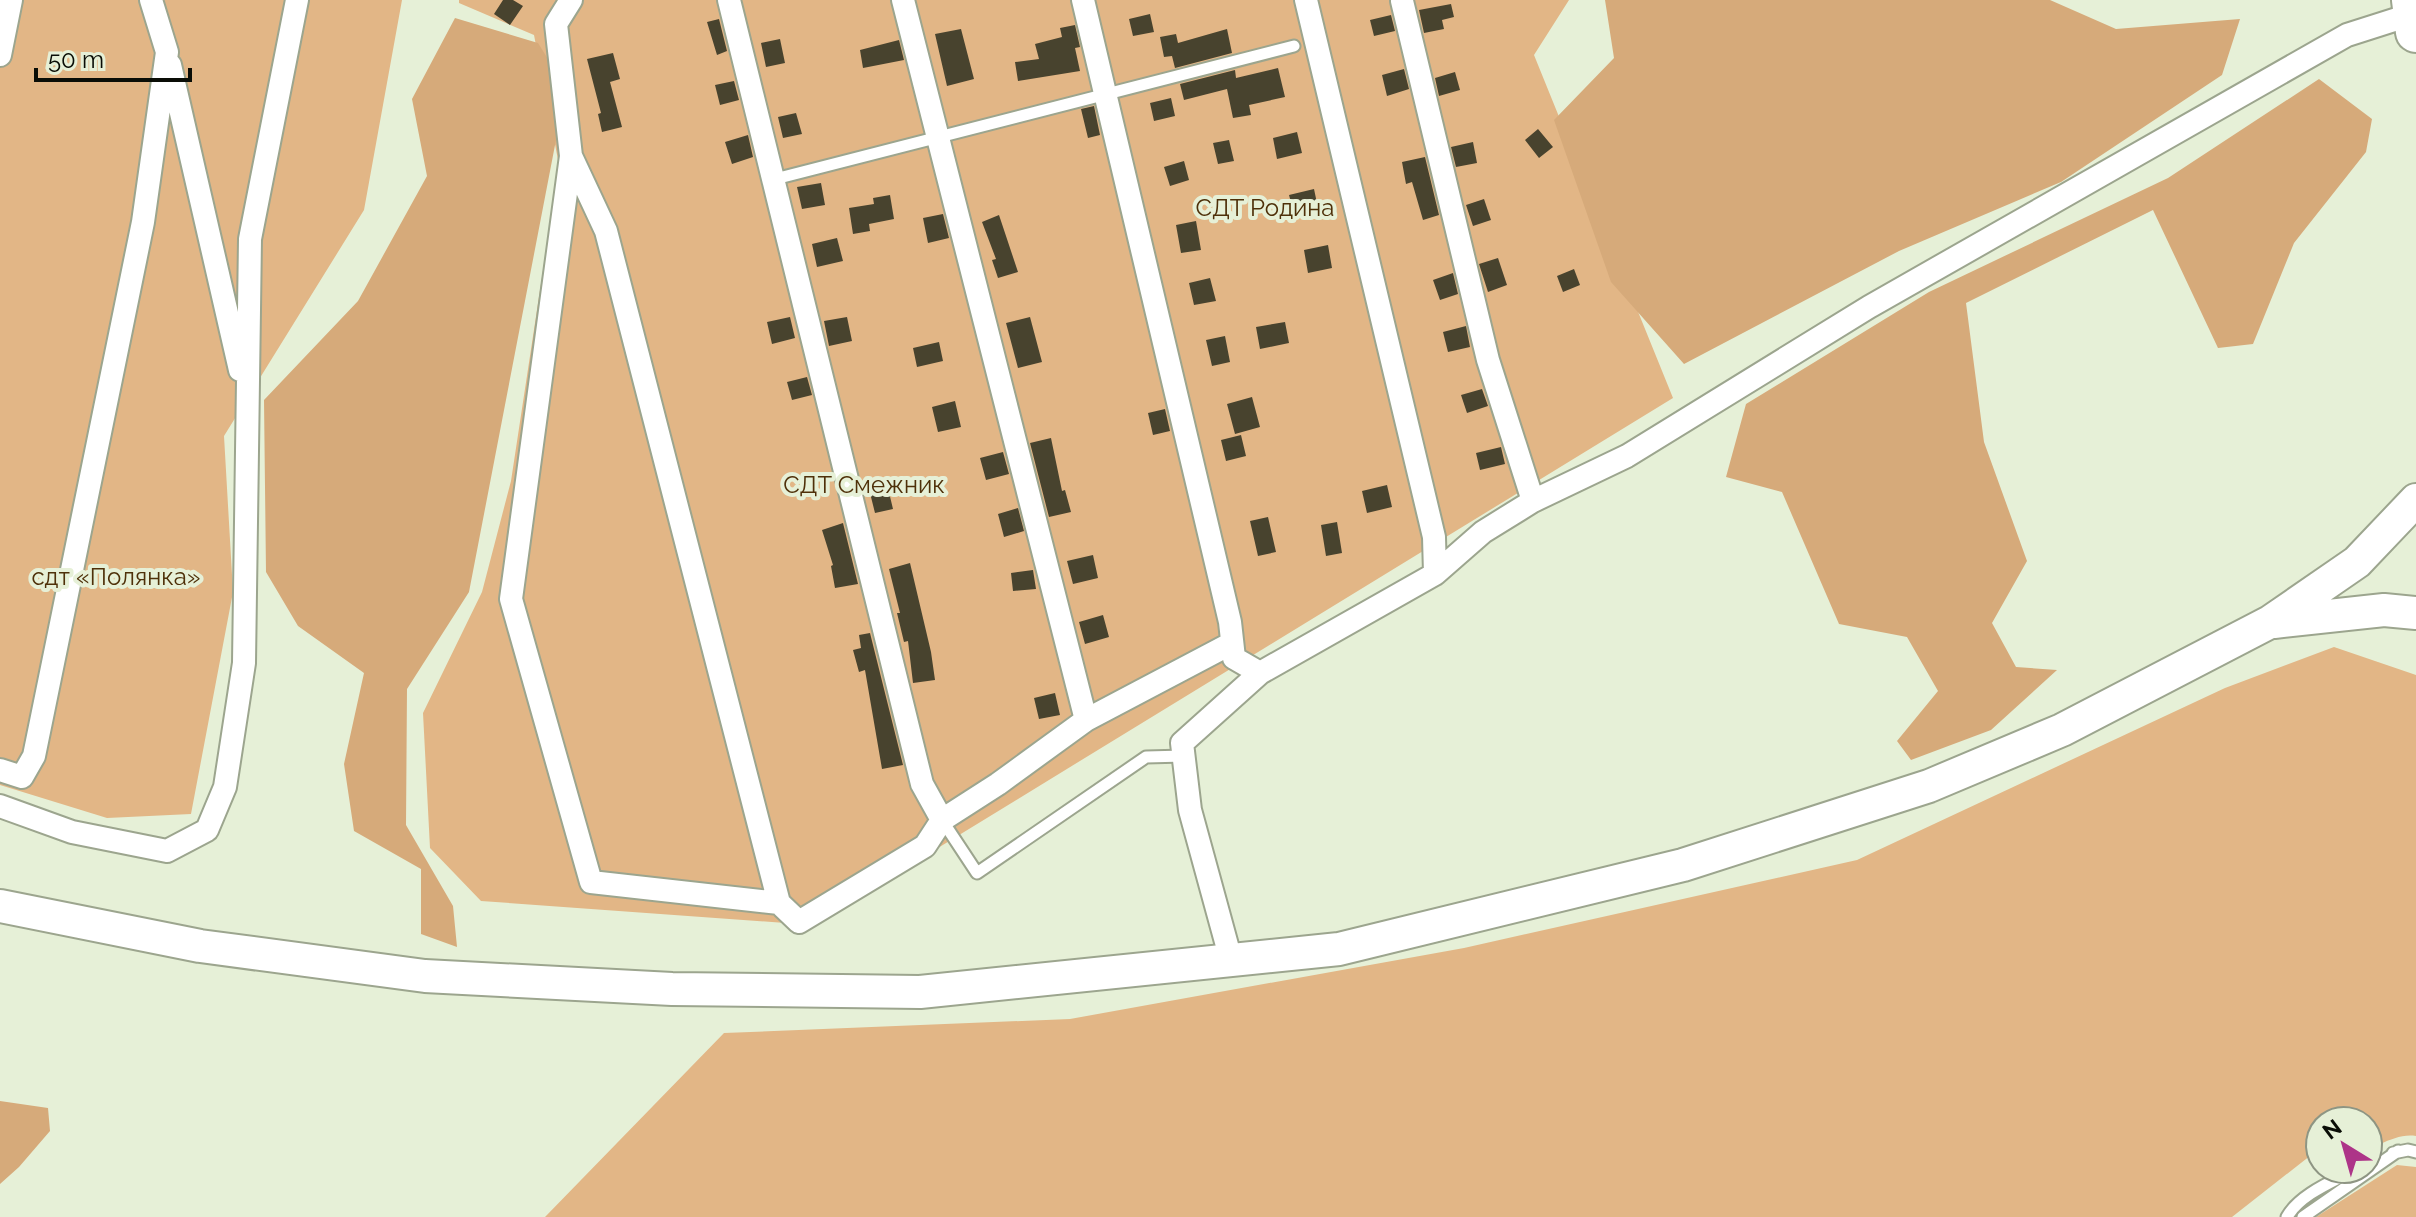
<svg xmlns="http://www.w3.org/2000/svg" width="2416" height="1217" font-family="Raleway,sans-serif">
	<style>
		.green { fill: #e2b686 }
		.forest { fill: #d6aa7a }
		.building { fill: #48432e }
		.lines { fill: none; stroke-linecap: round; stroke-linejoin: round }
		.lane-casing { stroke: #9ca58e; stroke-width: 15 }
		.street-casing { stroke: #9ca58e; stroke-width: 26 }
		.secondary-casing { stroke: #9ca58e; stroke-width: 36 }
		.highway-casing { stroke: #9ca58e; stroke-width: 44 }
		.lane { stroke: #fff; stroke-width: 11 }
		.street { stroke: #fff; stroke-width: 22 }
		.secondary { stroke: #fff; stroke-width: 32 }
		.highway { stroke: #fff; stroke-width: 40 }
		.labels { text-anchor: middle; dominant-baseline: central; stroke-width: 8; stroke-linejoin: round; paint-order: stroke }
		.park-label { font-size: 24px; fill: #4e3009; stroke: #e6f0d7 }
	</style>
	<rect width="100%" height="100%" fill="#e6f0d7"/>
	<path class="green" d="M 0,0 L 144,0 L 155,56 L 145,0 L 402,0 L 364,210 L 224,436 L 233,592 L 191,814 L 107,818 L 0,785 Z
		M 459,0 L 1569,0 L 1534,55 L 1673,398 L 812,925 L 481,901 L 430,848 L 423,713 L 482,592 L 511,481 L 559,165 L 534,35 L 459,3 Z
		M 2334,647 L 2416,675 L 2416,1136 C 2403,1134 2392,1139 2380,1144 L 2368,1135 L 2368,1121 L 2320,1121 L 2320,1148 L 2232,1217 L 545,1217 L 724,1033 L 1070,1019 L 1464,948 L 1857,860 L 2225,688 Z
		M 2397,1165 L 2416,1167 L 2416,1217 L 2316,1217 Z"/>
	<path class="forest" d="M 1605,0 L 2050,0 L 2116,29 L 2240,19 L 2222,75 L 2061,182 L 1899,251 L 1684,364 L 1611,282 L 1554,120 L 1614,58 Z
		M 455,18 L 538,43 L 566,88 L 469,592 L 407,689 L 406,825 L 453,906 L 457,947 L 421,934 L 421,869 L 354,831 L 344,764 L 364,673 L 298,626 L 266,572 L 264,400 L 358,301 L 427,176 L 412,99 Z
		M 2319,79 L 2372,119 L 2366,152 L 2294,243 L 2253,344 L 2218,348 L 2153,210 L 1966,303 L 1984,442 L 2027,561 L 1992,623 L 2016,667 L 2057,670 L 1991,730 L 1911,760 L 1897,741 L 1938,691 L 1907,637 L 1839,624 L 1782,492 L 1726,477 L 1746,404 L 1929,292 L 2168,178 Z
		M 0,1101 L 48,1108 L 50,1131 L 19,1167 L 0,1184 Z"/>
	<path class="building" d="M 503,0 L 513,0 L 523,6 L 510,25 L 494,14 Z
		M 1451,4 L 1454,17 L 1442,20 L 1444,29 L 1424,33 L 1419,10 Z
		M 1150,14 L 1154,32 L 1133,36 L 1129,19 Z
		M 1391,15 L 1395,31 L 1374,36 L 1370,20 Z
		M 719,19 L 727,51 L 717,55 L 707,22 Z
		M 1075,25 L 1080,47 L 1075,48 L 1080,71 L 1018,81 L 1015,62 L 1039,59 L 1035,44 L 1062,37 L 1060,28 Z
		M 961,29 L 974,79 L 947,86 L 935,34 Z
		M 1227,29 L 1232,53 L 1175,68 L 1172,56 L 1164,57 L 1160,37 L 1176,34 L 1178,43 Z
		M 780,39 L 785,63 L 766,67 L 761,43 Z
		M 899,40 L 904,60 L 863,68 L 860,50 Z
		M 613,53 L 620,79 L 610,82 L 622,127 L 602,132 L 598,114 L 601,113 L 587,59 Z
		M 1278,68 L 1285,97 L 1249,105 L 1251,115 L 1233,118 L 1227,89 L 1184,100 L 1180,84 L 1235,70 L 1236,78 Z
		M 1404,69 L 1409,89 L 1387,96 L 1382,75 Z
		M 1455,72 L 1460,90 L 1439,96 L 1435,78 Z
		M 734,81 L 739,100 L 720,105 L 715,85 Z
		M 1171,98 L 1175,116 L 1154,121 L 1150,103 Z
		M 1094,106 L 1100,135 L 1088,138 L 1081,109 Z
		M 796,113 L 802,134 L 783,138 L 778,117 Z
		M 1538,129 L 1553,147 L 1539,158 L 1525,140 Z
		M 1297,132 L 1302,153 L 1277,159 L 1273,138 Z
		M 748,135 L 753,157 L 732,164 L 725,142 Z
		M 1229,140 L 1234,161 L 1218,164 L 1213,143 Z
		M 1473,142 L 1477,163 L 1456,167 L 1451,147 Z
		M 1425,157 L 1439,215 L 1423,220 L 1412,182 L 1406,184 L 1402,162 Z
		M 1184,161 L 1189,180 L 1170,186 L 1164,167 Z
		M 821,183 L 825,205 L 802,209 L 797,187 Z
		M 1314,189 L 1318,208 L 1294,214 L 1289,195 Z
		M 890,195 L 894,219 L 869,224 L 870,231 L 853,234 L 849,208 L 874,204 L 873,198 Z
		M 1484,199 L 1491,220 L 1473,226 L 1466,205 Z
		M 943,214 L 949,238 L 928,243 L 923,218 Z
		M 999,215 L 1018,272 L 998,278 L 992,260 L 996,259 L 982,222 Z
		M 1196,221 L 1201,250 L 1181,253 L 1176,225 Z
		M 837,238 L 843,261 L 817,267 L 812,244 Z
		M 1328,245 L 1332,268 L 1308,273 L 1304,250 Z
		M 1498,258 L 1507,285 L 1488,292 L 1479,264 Z
		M 1574,269 L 1580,285 L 1563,292 L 1557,276 Z
		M 1453,273 L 1458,294 L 1440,300 L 1433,280 Z
		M 1210,278 L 1216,301 L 1194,305 L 1189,283 Z
		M 790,317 L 795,338 L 772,344 L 767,322 Z
		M 847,317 L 852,341 L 829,346 L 824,321 Z
		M 1030,317 L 1042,362 L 1018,368 L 1006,323 Z
		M 1285,322 L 1289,343 L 1260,349 L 1256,327 Z
		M 1466,326 L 1470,347 L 1448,352 L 1443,332 Z
		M 1225,336 L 1230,362 L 1212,366 L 1206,340 Z
		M 939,342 L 943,361 L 917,367 L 913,348 Z
		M 807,377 L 812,395 L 792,400 L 787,382 Z
		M 1482,389 L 1488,406 L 1467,413 L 1461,395 Z
		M 1252,397 L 1260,427 L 1235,434 L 1227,404 Z
		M 955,401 L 961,427 L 938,432 L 932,407 Z
		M 1165,409 L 1170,431 L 1153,435 L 1148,413 Z
		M 1241,435 L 1246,456 L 1226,461 L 1221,440 Z
		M 1051,438 L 1062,491 L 1065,490 L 1071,512 L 1049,517 L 1030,443 Z
		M 1501,447 L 1505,464 L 1480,470 L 1476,453 Z
		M 1003,452 L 1009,474 L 986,480 L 980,458 Z
		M 887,484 L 893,509 L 875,513 L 869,489 Z
		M 1387,485 L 1392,507 L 1367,513 L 1362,491 Z
		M 1018,508 L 1024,531 L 1004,537 L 998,514 Z
		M 1268,517 L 1276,552 L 1258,556 L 1250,521 Z
		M 1337,522 L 1342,553 L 1326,556 L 1321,525 Z
		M 843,523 L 858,584 L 835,588 L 831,566 L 833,565 L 822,530 Z
		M 1093,555 L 1098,578 L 1073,584 L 1067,561 Z
		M 910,563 L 931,652 L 935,680 L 913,683 L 908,641 L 904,642 L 897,613 L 900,613 L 889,569 Z
		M 1033,570 L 1036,589 L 1013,591 L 1011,573 Z
		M 1103,615 L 1109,637 L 1085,644 L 1079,622 Z
		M 870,633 L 903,765 L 882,769 L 865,670 L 859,672 L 853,650 L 861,648 L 859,635 Z
		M 1055,693 L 1060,715 L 1039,719 L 1034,698 Z"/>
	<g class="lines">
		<g class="lane-casing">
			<path id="lane" d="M 775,179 L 1294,46
				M 942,820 L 977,873 L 1146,757 L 1184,756
				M 2393,1153 L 2408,1150 L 2416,1152
				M 2287,1217 C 2300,1194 2334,1181 2356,1169
				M 2303,1217 L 2398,1151"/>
		</g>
		<g class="street-casing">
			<path id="street" d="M 729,0 L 922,784 L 942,820 L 998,784 L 1086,720
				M 903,0 L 1086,720 L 1232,643
				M 1083,0 L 1230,622 L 1234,658 L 1260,673 L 1435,574 L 1434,537 L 1306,0
				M 1402,1 L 1488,360 L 1533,501
				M 0,55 L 11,0
				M 170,65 L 240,370
				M 571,156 L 556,24 L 571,0
				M 1435,574 L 1483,532 L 1533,501 L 1627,456 L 1869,307 L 2347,35 L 2413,14
				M 0,770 L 22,777 L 34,756 L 143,222 L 167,52 L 151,0
				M 0,806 L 72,832 L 167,851 L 207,830 L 225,787 L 244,663 L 250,239 L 297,0
				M 779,903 L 591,882 L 511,599 L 571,156 L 606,231 L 779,903 L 799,922 L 925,846 L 942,820
				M 1231,960 L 1190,810 L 1182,743 L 1260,673"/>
		</g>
		<g class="secondary-casing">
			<path id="secondary" d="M 2274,622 L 2384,610 L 2416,613
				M 0,906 L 200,946 L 425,976 L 672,989 L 920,992 L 1339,949 L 1683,865 L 1929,786 L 2062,730 L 2270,622 L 2357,562 L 2416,500"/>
		</g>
		<g class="highway-casing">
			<path id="highway" d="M 2412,0 L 2416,32"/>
		</g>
		<use href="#lane" class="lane"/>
		<use href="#street" class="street"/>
		<use href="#secondary" class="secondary"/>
		<use href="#highway" class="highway"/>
	</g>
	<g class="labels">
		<g class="park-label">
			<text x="1265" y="207">СДТ Родина</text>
			<text x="864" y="484">СДТ Смежник</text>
			<text x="116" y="576">сдт «Полянка»</text>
		</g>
	</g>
	<g transform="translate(2344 1145) rotate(323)"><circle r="38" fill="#e6f0d7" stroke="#8e9583" stroke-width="2"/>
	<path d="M0-6L14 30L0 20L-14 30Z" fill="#ad3488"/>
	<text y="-12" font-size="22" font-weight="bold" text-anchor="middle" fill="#0a0d06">N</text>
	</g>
	<path d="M36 68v12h154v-12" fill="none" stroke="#0a0d06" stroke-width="4"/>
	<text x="48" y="68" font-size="24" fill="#0a0d06" stroke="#e6f0d7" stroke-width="6" paint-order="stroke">50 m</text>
</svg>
